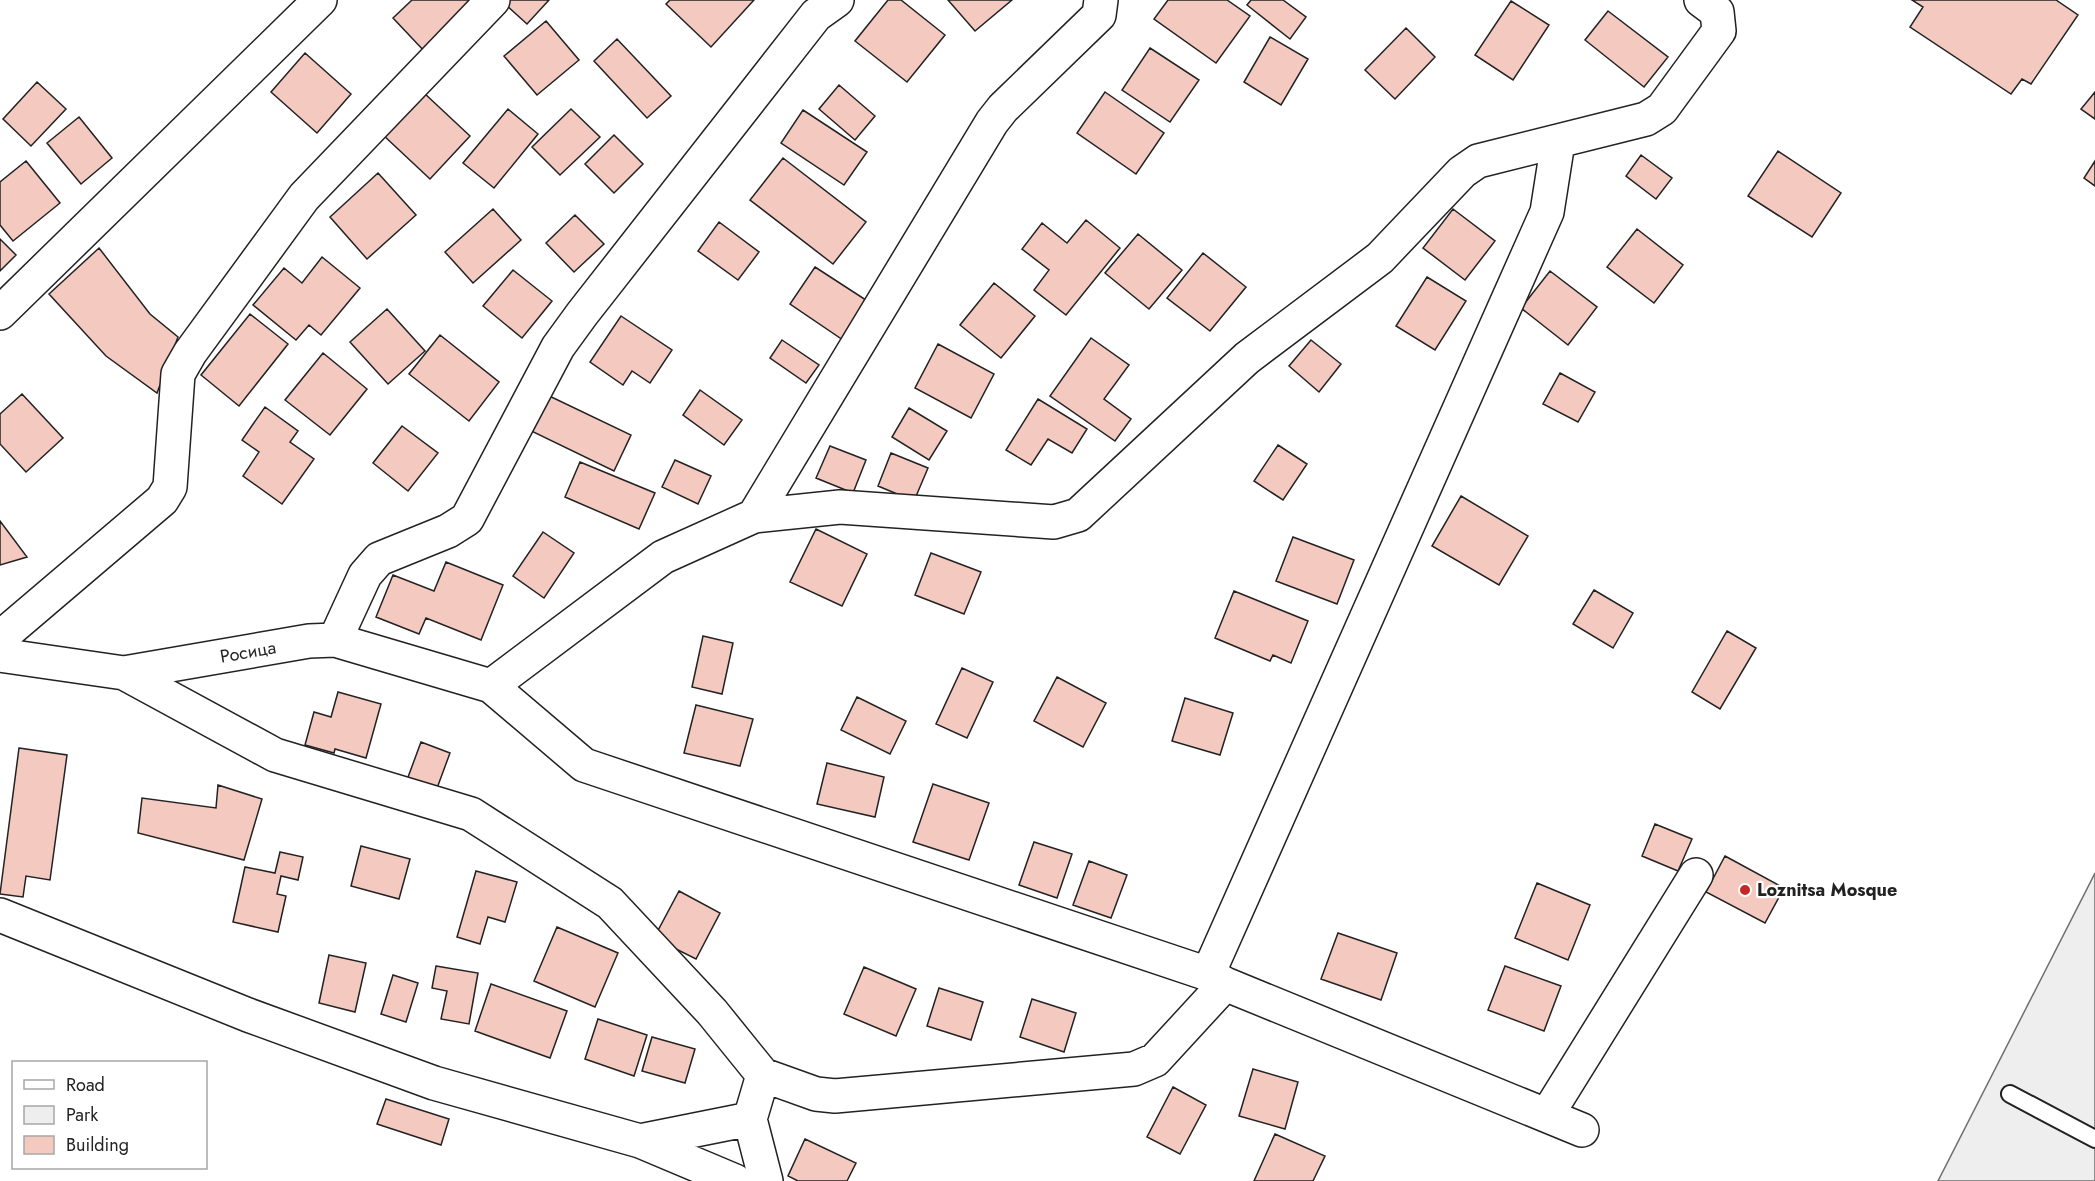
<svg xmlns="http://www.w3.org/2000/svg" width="2095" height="1181" font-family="Jost,sans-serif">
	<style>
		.green { fill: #eee; stroke: #6f6f6f; stroke-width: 1.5 }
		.building { fill: #f3c9c0; stroke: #222; stroke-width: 1.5 }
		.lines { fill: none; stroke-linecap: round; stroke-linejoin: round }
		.service-casing { stroke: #222; stroke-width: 20 }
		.minor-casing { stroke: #222; stroke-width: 36 }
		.service { stroke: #fff; stroke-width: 16 }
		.minor { stroke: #fff; stroke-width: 33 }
		.poi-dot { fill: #c62828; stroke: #fff; stroke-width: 2 }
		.labels { text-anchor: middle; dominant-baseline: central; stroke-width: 4.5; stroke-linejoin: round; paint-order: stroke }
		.street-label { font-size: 18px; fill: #222; stroke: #fff }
		.poi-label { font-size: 18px; font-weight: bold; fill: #222; stroke: #fff; text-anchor: start }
	</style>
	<rect width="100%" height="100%" fill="#fff"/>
	<path class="green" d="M 2095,873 L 2095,1181 L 1938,1181 Z"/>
	<path class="building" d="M 412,0 L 483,0 L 426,53 L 393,18 Z
		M 507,0 L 549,0 L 527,24 L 504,3 Z
		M 670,0 L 754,0 L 711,47 L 666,4 Z
		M 888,0 L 901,0 L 945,35 L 907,82 L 855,41 Z
		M 948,0 L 1012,0 L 975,31 Z
		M 1168,0 L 1227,0 L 1250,16 L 1216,63 L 1154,19 Z
		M 1251,0 L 1283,0 L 1306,17 L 1290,39 L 1247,5 Z
		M 1912,0 L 2056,0 L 2078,15 L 2031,84 L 2022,79 L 2011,94 L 1910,27 L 1923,7 Z
		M 1511,1 L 1549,25 L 1513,80 L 1475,55 Z
		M 1608,11 L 1668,57 L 1644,87 L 1585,40 Z
		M 546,21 L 579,60 L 537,95 L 504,56 Z
		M 1406,28 L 1435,57 L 1395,99 L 1365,70 Z
		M 1270,37 L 1308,59 L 1281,105 L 1244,82 Z
		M 617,39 L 671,96 L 647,118 L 594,61 Z
		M 1150,48 L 1199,80 L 1170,122 L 1122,90 Z
		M 305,53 L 351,94 L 317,133 L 271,92 Z
		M 37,82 L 66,109 L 31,146 L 3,119 Z
		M 839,85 L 875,116 L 855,140 L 819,109 Z
		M 423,92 L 470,136 L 430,179 L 382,134 Z
		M 1105,92 L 1164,133 L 1136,174 L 1077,133 Z
		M 2095,92 L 2095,119 L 2081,109 Z
		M 508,109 L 538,134 L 494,188 L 463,163 Z
		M 571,109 L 600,137 L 560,175 L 532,147 Z
		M 803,110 L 867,152 L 844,185 L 781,143 Z
		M 79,117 L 112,158 L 81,184 L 47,143 Z
		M 614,135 L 643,164 L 614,193 L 585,164 Z
		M 1778,151 L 1841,193 L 1812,237 L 1748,196 Z
		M 1641,155 L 1672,178 L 1656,199 L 1626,176 Z
		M 783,158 L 866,222 L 833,264 L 750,200 Z
		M 26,161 L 60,203 L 13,241 L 0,225 L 0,182 Z
		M 2095,161 L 2095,186 L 2084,178 Z
		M 378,173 L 416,215 L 367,259 L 330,217 Z
		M 493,209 L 521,240 L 473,283 L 445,252 Z
		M 1453,209 L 1495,241 L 1465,280 L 1423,248 Z
		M 575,215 L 604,244 L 574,272 L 546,243 Z
		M 1086,220 L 1120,248 L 1066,315 L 1034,290 L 1049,270 L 1022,249 L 1042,223 L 1067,243 Z
		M 719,222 L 759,252 L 738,280 L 698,251 Z
		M 1637,229 L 1683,265 L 1654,303 L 1607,267 Z
		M 1138,234 L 1182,270 L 1149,309 L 1105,273 Z
		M 0,239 L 16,255 L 0,271 Z
		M 99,248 L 150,314 L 178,337 L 157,393 L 106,356 L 49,294 Z
		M 1203,253 L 1246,287 L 1210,331 L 1167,298 Z
		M 322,257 L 360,288 L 321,335 L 309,325 L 296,340 L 253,305 L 284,268 L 302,283 Z
		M 815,267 L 869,302 L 843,340 L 790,304 Z
		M 513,270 L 552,301 L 522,338 L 483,306 Z
		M 1550,271 L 1597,307 L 1568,345 L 1521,308 Z
		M 1427,277 L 1466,301 L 1435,350 L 1396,326 Z
		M 994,283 L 1035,316 L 1001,358 L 960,325 Z
		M 387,309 L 425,351 L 388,384 L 350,342 Z
		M 250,314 L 288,344 L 239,406 L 201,375 Z
		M 621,316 L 672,350 L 650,383 L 632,371 L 623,385 L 590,362 Z
		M 440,335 L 499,382 L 469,421 L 409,374 Z
		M 1091,338 L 1129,365 L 1104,399 L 1131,419 L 1115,441 L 1050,396 Z
		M 782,340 L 819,365 L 806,383 L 770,358 Z
		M 1311,340 L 1341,364 L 1319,392 L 1289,366 Z
		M 938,344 L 994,374 L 971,418 L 915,388 Z
		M 323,353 L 367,389 L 330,435 L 285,400 Z
		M 1560,373 L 1595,392 L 1578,422 L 1543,404 Z
		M 700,390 L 742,420 L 724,445 L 683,415 Z
		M 541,392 L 631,435 L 614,471 L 523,427 Z
		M 22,394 L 63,438 L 26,472 L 0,444 L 0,414 Z
		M 1038,399 L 1087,429 L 1072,453 L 1048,439 L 1031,465 L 1006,450 Z
		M 265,407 L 298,431 L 290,442 L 314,459 L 282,504 L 243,476 L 259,452 L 242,440 Z
		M 909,408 L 947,431 L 929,460 L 892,437 Z
		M 402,426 L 438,453 L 408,491 L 373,463 Z
		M 1278,445 L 1307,464 L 1283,500 L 1254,481 Z
		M 830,446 L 866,460 L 853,493 L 816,478 Z
		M 891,453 L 928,468 L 914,501 L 878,486 Z
		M 675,460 L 711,476 L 698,504 L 662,487 Z
		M 580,462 L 655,493 L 639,529 L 565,497 Z
		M 1461,496 L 1528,536 L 1499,585 L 1432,546 Z
		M 0,521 L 27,557 L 0,565 Z
		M 816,529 L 867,554 L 842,606 L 790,582 Z
		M 543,532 L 574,553 L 544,598 L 513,576 Z
		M 1293,537 L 1354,560 L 1337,604 L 1276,581 Z
		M 931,553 L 981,572 L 964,614 L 915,595 Z
		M 446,562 L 503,585 L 481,640 L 426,618 L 419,634 L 376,617 L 393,575 L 434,591 Z
		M 1594,590 L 1633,613 L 1613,648 L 1573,624 Z
		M 1234,591 L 1308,621 L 1291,663 L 1273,655 L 1270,661 L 1215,638 Z
		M 1727,631 L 1756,648 L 1720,709 L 1692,692 Z
		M 703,636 L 733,643 L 722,694 L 692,687 Z
		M 962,668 L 993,682 L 967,738 L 936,724 Z
		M 1057,677 L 1106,703 L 1083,747 L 1034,721 Z
		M 338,692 L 381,704 L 366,758 L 335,749 L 334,753 L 305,745 L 314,712 L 331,717 Z
		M 857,697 L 906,721 L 890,754 L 841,730 Z
		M 1185,698 L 1233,713 L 1220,755 L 1172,741 Z
		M 696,705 L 753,719 L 740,766 L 684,753 Z
		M 421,742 L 450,753 L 433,799 L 404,788 Z
		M 19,748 L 67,755 L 50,880 L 26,876 L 23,897 L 0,894 Z
		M 827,763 L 884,777 L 875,817 L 817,804 Z
		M 933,784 L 989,803 L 969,860 L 913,842 Z
		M 218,785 L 262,799 L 244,860 L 138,833 L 142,798 L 216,808 Z
		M 1655,824 L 1692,839 L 1678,871 L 1642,856 Z
		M 1034,842 L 1072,854 L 1057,898 L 1019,885 Z
		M 361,846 L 410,859 L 399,899 L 351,886 Z
		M 280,852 L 303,857 L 298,880 L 281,876 L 277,894 L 286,896 L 278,932 L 233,922 L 245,867 L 275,873 Z
		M 1725,856 L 1784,888 L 1765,923 L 1706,892 Z
		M 1089,861 L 1127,875 L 1111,918 L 1073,905 Z
		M 476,871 L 517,882 L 505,922 L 488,917 L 480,944 L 457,937 Z
		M 1537,883 L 1590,905 L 1568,960 L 1515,938 Z
		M 679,891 L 720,913 L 696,959 L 654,938 Z
		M 557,927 L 618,953 L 595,1007 L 534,981 Z
		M 1338,933 L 1397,953 L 1381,1000 L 1321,979 Z
		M 329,955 L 366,963 L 355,1012 L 319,1003 Z
		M 436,966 L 478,973 L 469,1024 L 441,1019 L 447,991 L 432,988 Z
		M 1505,966 L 1561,986 L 1544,1031 L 1488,1010 Z
		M 864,967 L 916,989 L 896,1036 L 844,1014 Z
		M 393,975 L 418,983 L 406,1022 L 381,1014 Z
		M 491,984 L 567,1011 L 550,1058 L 475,1031 Z
		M 939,988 L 983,1002 L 971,1040 L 927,1026 Z
		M 1032,999 L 1076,1013 L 1064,1052 L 1020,1037 Z
		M 598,1019 L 647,1035 L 634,1076 L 585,1059 Z
		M 652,1037 L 695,1049 L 685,1083 L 642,1071 Z
		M 1253,1069 L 1298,1082 L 1285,1129 L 1239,1116 Z
		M 1173,1087 L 1206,1105 L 1180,1154 L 1147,1137 Z
		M 386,1099 L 449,1119 L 441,1145 L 377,1124 Z
		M 1275,1134 L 1325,1156 L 1313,1181 L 1254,1181 Z
		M 805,1139 L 856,1163 L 847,1181 L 798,1181 L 788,1176 Z"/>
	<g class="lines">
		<g class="service-casing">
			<path id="service" d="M 2010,1094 L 2095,1139"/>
		</g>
		<g class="minor-casing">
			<path id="minor" d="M 0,313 L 320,0
				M 754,516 L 992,122 L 1003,108 L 1099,15 L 1101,0
				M 0,638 L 162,500 L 170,487 L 178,374 L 190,353 L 304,197 L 493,0
				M 335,640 L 365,575 L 379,559 L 448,531 L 467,519 L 558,347 L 582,314 L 816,15 L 837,0
				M 0,655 L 124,673 L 309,641 L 335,640 L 491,686 L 584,765 L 1208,974 L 1225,984 L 1582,1130
				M 124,673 L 275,755 L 471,814 L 610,903 L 712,1012 L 763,1075 L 816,1094 L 835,1096 L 1134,1069 L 1155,1060 L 1225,984
				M 491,686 L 663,557 L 754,516 L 840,507 L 1054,522 L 1078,515 L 1247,358 L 1380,258 L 1462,172 L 1478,161 L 1646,119 L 1662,109 L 1719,31 L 1717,12 L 1701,0
				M 0,915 L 248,1015 L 434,1083 L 640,1141 L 750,1119 L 763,1075
				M 1208,974 L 1547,212 L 1558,142
				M 1547,1115 L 1696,875
				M 750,1119 L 766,1181
				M 640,1141 L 735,1181"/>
		</g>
		<use href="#service" class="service"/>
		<use href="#minor" class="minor"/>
	</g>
	<circle class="poi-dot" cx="1745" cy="890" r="6"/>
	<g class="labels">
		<g class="street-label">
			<text transform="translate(248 652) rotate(-10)">Росица</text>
		</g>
		<g class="poi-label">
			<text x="1757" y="890">Loznitsa Mosque</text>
		</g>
	</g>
	<rect x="12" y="1061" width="195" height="108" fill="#ffffff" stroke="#a7a7a7" stroke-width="1.5"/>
	<rect x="24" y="1080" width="30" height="9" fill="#ffffff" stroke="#a7a7a7" stroke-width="1.5"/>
	<text x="66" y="1091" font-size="18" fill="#222222">Road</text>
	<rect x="24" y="1106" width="30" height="18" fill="#eeeeee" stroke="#a7a7a7" stroke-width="1.5"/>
	<text x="66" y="1121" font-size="18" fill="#222222">Park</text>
	<rect x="24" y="1136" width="30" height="18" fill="#f3c9c0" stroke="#a7a7a7" stroke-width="1.5"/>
	<text x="66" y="1151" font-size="18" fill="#222222">Building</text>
</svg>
